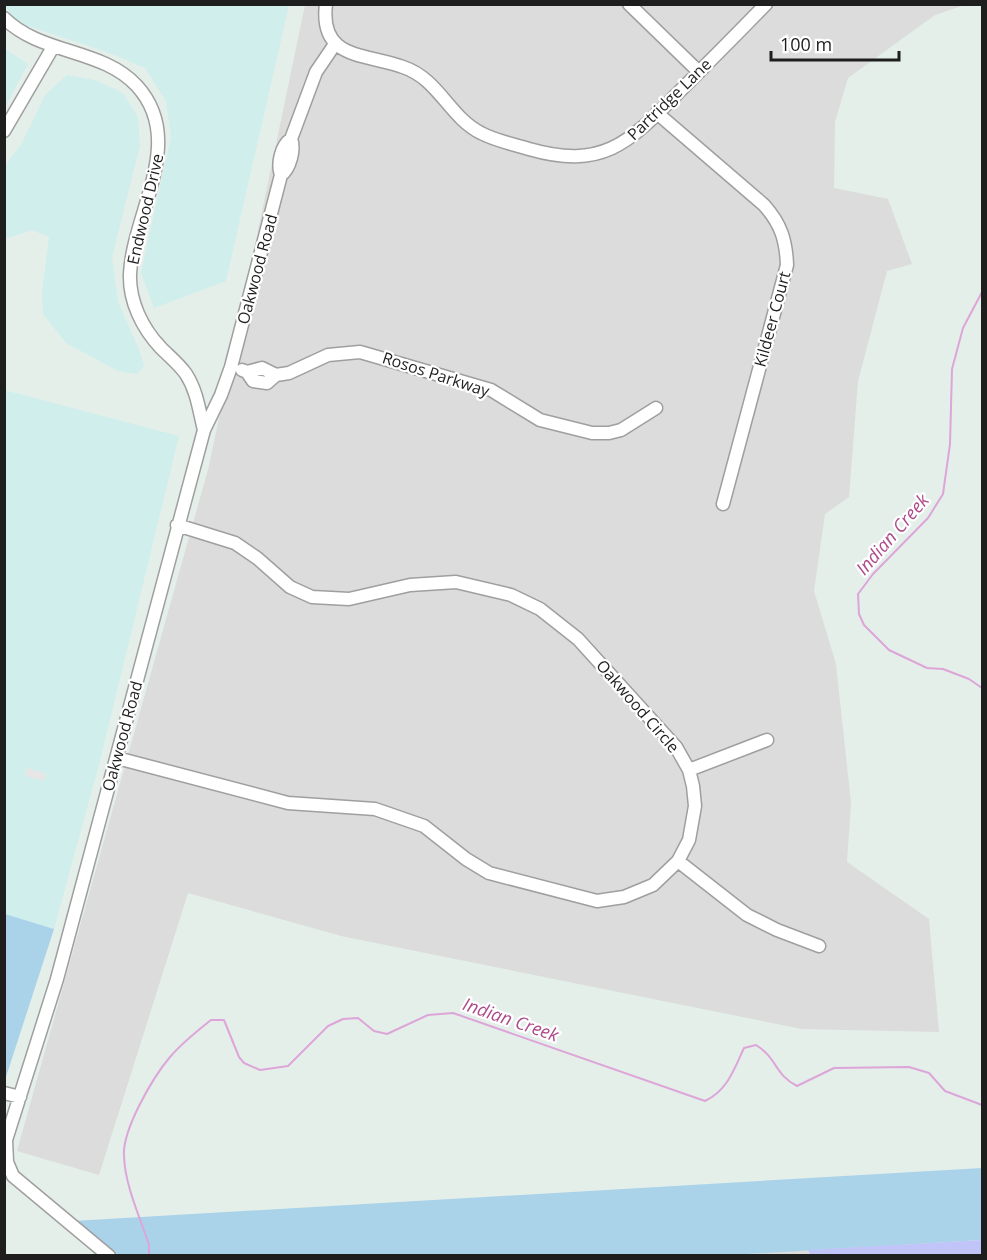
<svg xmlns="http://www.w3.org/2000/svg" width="987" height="1260" font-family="'Open Sans',sans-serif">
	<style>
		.residential { fill: #dbdcdb }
		.farmland { fill: #d0eeec }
		.grass { fill: #aad2e9 }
		.park { fill: #c1c4f9 }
		.parking { fill: #e6e6e6 }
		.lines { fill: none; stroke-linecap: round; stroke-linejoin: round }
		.stream { stroke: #dda5d8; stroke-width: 2 }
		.minor-casing { stroke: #9f9f9f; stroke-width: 15 }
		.minor { stroke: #fff; stroke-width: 12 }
		.labels { text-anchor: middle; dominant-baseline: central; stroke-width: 4.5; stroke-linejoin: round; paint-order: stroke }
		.street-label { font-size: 16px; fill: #1e1e1e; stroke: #fff }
		.water-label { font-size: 18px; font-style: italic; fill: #ad4b8a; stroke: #fff }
	</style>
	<rect width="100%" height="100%" fill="#e4efea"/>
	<path class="residential" d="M 305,5 L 965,5 L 935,15 L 848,78 L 835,122 L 834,188 L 888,199 L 912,264 L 887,271 L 858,381 L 849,497 L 825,514 L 814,591 L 836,664 L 851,803 L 847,862 L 929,919 L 939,1032 L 802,1029 L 341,936 L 188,893 L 99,1175 L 17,1151 L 209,466 Z
		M 808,1250 L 811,1255 L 714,1256 Z"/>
	<path class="farmland" d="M 5,5 L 289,5 L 226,281 L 154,308 L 141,273 L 171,137 L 166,101 L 145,68 L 110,53 L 25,25 L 10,15 Z
		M 5,49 L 28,64 L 5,107 Z
		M 67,75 L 95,80 L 123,93 L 138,117 L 140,145 L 112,257 L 118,302 L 140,352 L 144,366 L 137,374 L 118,371 L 66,343 L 43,314 L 42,292 L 49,237 L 32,230 L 5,239 L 5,166 L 22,143 L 45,95 Z
		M 4,390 L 179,436 L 100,761 L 54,929 L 5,914 Z"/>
	<path class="grass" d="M 5,914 L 54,929 L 5,1080 L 4,1080 Z
		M 982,1168 L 982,1240 L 714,1256 L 120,1256 L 73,1221 Z"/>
	<path class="park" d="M 982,1240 L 982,1255 L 811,1256 L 808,1250 Z"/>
	<path class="parking" d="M 27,768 L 46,773 L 44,781 L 25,776 Z"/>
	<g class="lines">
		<path class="stream" d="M 982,292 L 963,328 L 952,369 L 950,444 L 943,494 L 928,518 L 873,574 L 858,594 L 859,614 L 864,625 L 889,650 L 927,668 L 943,669 L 969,679 L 982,688
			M 149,1256 L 149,1245 C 140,1217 125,1186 124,1156 C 122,1130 153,1077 170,1057 C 182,1043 197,1031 211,1020 L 224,1020 L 239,1057 L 244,1063 L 260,1070 L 288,1066 L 328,1026 L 343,1019 L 358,1018 L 374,1031 L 387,1034 L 428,1015 L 453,1013 L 705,1101 C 728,1090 734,1069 744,1048 L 756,1045 C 778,1059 774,1074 797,1086 L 834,1068 L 909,1067 L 929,1073 L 945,1091 L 982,1105"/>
		<g class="minor-casing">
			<path id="minor" d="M 326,4 C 319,60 365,53 403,67 C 439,79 449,117 481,133 C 496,141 513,144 529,149 C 606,171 631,140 682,89 C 710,61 738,33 766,4
				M 629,4 L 699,72
				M 4,18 C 41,55 102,48 137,86 C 187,141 133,212 130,274 C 129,301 142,328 161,348 C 169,356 179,364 186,374 C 197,391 199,410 204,430
				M 657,113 L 764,205 C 781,224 786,240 787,265 L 723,504
				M 4,131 L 53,47
				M 281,175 C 290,169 295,149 291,139
				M 242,370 L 247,372 L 262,368 L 276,375
				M 247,372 L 253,381 L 267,383 L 276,375 L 289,373 L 328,355 L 360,352 L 491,390 L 540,420 L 592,433 L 609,433 L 621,430 L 656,408
				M 117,758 L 288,803 L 375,809 L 424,826 L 466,859 L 489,873 L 597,901 L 624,897 L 653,885 L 678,861 L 689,840 L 695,806 L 693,786 L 689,770 L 676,747 L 578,639 L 540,609 L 511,595 L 456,582 L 410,585 L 349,599 L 312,597 L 290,587 L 257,558 L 235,543 L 177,525
				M 689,770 L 767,740
				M 678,861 L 747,915 L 777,930 L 819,946
				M 4,1093 L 20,1097
				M 109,1256 L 13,1176 L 7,1162 L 6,1140 L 57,979 L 204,430 L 221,395 L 231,367 L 281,175 C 277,164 281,146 291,139 L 316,72 L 335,44"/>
		</g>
		<use href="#minor" class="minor"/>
	</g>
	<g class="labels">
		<g class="street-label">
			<text transform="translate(669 99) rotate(-44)">Partridge Lane</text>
			<text transform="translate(145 209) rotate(-77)">Endwood Drive</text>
			<text transform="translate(257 269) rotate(-75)">Oakwood Road</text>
			<text transform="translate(772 319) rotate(-75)">Kildeer Court</text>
			<text transform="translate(436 374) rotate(18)">Rosos Parkway</text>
			<text transform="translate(638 706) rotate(49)">Oakwood Circle</text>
			<text transform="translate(122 736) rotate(-75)">Oakwood Road</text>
		</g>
		<g class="water-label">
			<text transform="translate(892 534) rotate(-49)">Indian Creek</text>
			<text transform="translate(511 1019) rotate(19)">Indian Creek</text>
		</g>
	</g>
	<rect width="987" height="1260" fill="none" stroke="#1e1e1e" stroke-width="12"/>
	<path d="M771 51v9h128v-9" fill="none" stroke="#1e1e1e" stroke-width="3"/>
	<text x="780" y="51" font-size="18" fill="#1e1e1e" stroke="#ffffff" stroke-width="4.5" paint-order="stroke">100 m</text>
</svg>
